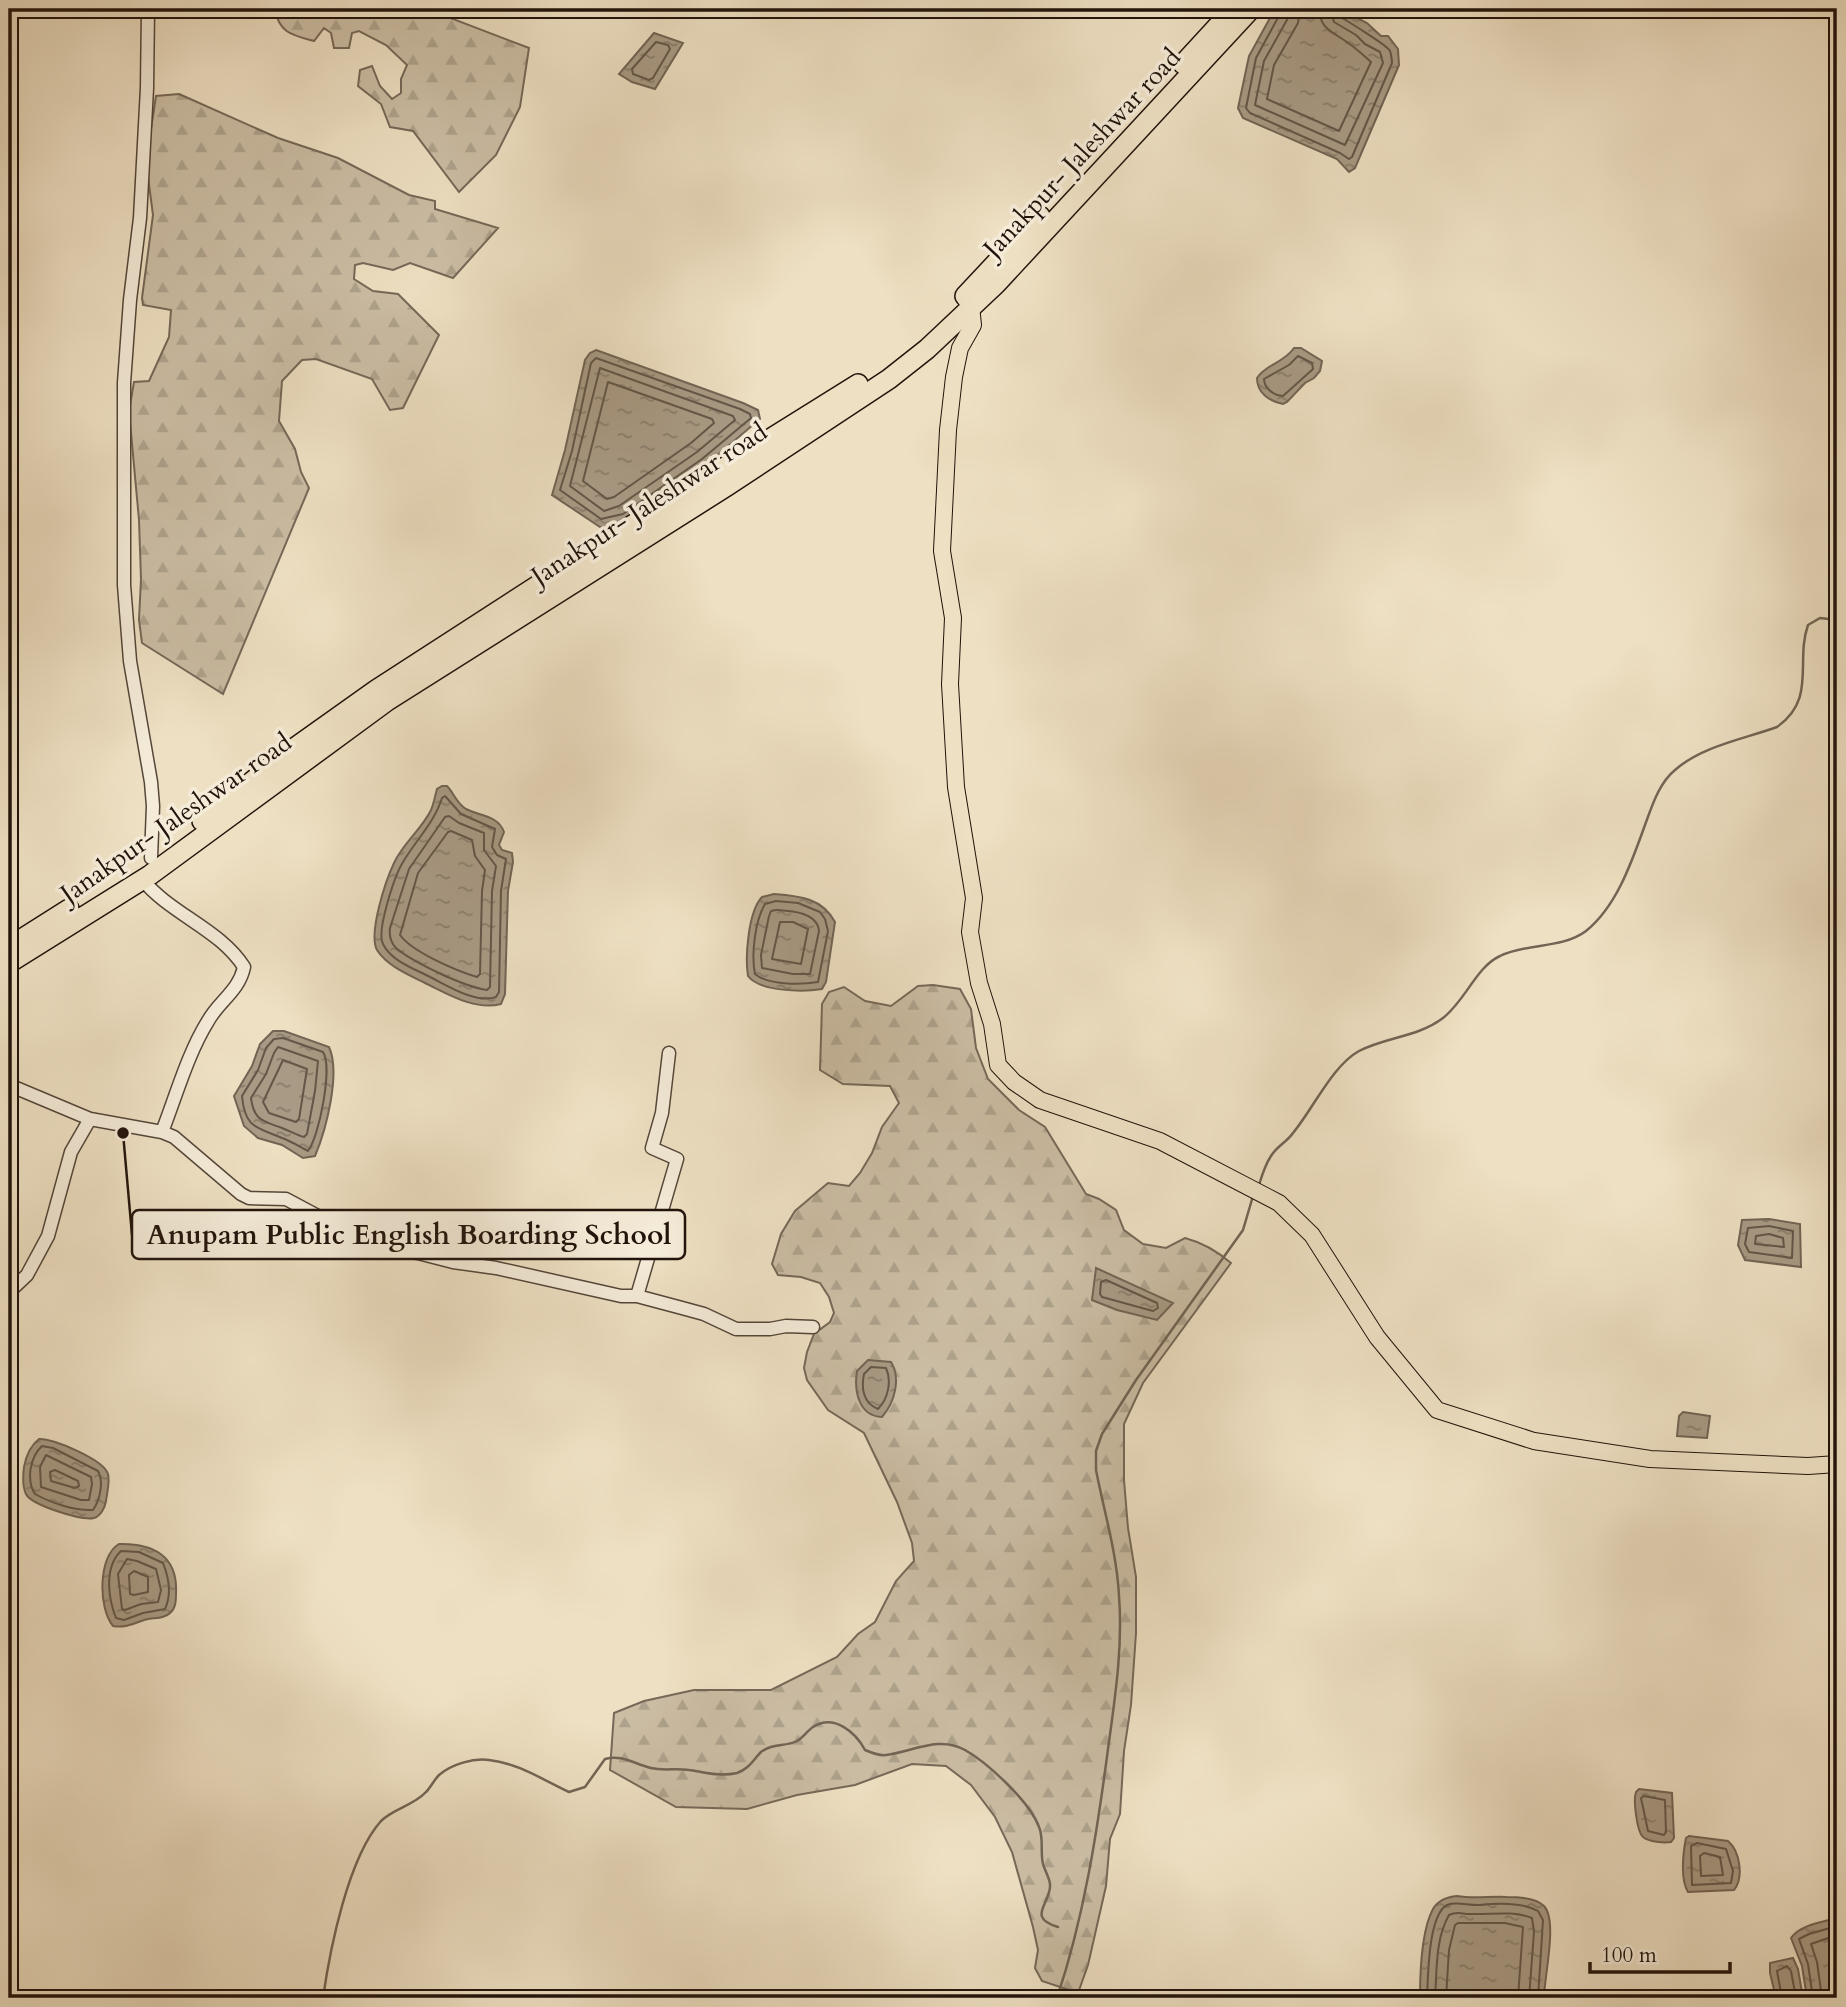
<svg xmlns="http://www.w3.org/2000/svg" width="1846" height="2007" font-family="Cardo,serif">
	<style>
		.forest { fill: url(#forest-firs); stroke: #766858; stroke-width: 2 }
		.water { fill: url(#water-ripples); stroke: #726454; stroke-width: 2 }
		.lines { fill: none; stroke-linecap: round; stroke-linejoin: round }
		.shore { stroke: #645648; stroke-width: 2 }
		.stream { stroke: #726454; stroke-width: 2.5 }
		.minor-casing { stroke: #544639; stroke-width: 15 }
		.major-casing { stroke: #21130b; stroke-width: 18 }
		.highway-casing { stroke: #21130b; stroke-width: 22 }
		.minor { stroke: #f4ebd8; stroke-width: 12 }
		.major { stroke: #eee0c3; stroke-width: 16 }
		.highway { stroke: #eee0c3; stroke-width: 19 }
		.labels { text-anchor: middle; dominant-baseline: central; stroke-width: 7; stroke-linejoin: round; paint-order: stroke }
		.street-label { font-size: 26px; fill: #21130b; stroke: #f4ebd8 }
		.leader { fill: none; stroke: #21130b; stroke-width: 2.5 }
		.callout-dot { fill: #21130b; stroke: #f4ebd8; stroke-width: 2.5 }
		.callout { fill: #f4ebd8; stroke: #21130b; stroke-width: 2.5 }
		.callout-label { font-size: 28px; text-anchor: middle; font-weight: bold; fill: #21130b }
	</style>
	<defs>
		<pattern id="forest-firs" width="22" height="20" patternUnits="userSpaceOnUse" patternTransform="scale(1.75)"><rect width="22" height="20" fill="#cbbda4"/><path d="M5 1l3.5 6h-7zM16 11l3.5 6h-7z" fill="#aea28c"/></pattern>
		<pattern id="water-ripples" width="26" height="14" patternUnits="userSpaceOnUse" patternTransform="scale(1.75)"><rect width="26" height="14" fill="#a89a84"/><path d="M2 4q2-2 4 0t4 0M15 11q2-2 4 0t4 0" fill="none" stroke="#887c6a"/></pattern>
	</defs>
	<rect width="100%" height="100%" fill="#eee0c3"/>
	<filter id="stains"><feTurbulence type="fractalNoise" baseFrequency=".00286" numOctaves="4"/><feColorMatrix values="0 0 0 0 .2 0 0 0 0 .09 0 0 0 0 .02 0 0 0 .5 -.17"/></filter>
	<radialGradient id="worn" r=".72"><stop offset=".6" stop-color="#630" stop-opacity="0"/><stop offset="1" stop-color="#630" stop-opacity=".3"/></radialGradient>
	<path class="forest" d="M 275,9 L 427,9 L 529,48 L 520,107 L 496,155 L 459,192 L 413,131 L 390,127 L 381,104 L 358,86 L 360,70 L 372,66 L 380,86 L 392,99 L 401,93 L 401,79 L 407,65 L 386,45 L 359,31 L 352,33 L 349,48 L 334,48 L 331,33 L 324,28 L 314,41 C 292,35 279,33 275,9 Z
		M 179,94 L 278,138 L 338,158 L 409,195 L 435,201 L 435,209 L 498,228 L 453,278 L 410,263 L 393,270 L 363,263 L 355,265 L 354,279 L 373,291 L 398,294 L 439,335 L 403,408 L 390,410 L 372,379 L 316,359 L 302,360 L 282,381 L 279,421 L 295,449 L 301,472 L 309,488 L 223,694 L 142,643 L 139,620 L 141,579 L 139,520 L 129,411 L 134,382 L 149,381 L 169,337 L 171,310 L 143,305 L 142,298 L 153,215 L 146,162 L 156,96 Z
		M 933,985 L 960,989 L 971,1009 L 976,1048 L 988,1079 L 1019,1110 L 1045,1127 L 1086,1194 L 1099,1199 L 1116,1210 L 1124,1230 L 1143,1244 L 1166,1248 L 1185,1238 C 1204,1243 1217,1251 1231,1263 L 1143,1383 L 1124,1424 L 1124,1480 L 1128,1528 L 1136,1577 L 1136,1633 L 1131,1705 L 1124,1751 L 1120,1814 L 1110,1839 L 1106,1886 L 1088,1965 L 1078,1993 L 1042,1981 L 1035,1968 L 1038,1950 L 1033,1927 L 1012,1852 L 995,1817 L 971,1785 L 946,1766 L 912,1764 L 855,1785 L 797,1795 L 747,1809 L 676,1807 L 610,1770 L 614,1713 L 644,1701 L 694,1690 L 771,1690 L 837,1657 L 858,1634 L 875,1622 L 896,1581 L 914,1561 L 912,1543 L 897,1502 L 864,1433 L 828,1410 L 807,1380 L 804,1368 L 807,1352 L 814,1334 L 830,1322 L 834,1313 L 829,1297 L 820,1283 L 801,1277 L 778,1275 L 772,1264 L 781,1234 L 795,1211 L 828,1183 L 849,1186 L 860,1173 L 872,1153 L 882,1127 L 899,1103 L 890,1086 L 843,1084 L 820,1070 L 822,1004 L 829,992 L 844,987 L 865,1001 L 891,1006 L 918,986 Z"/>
	<path class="water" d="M 1275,9 L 1340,9 L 1367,23 L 1381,36 L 1388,36 L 1398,49 L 1399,65 L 1355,168 L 1349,172 L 1337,159 L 1243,118 L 1238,108 L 1249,56 Z
		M 654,33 L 683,43 L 655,89 L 632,82 L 619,74 Z
		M 1294,348 L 1301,348 L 1322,361 L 1320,371 L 1314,378 L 1305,383 L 1287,402 L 1283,404 C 1269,401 1257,393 1257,378 C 1266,364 1284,363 1294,348 Z
		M 596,350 L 743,403 L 758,410 L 760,419 L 707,464 L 626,521 L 609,527 L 600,527 L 552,495 L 565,450 L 585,360 L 590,353 Z
		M 442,786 L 447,786 C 454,793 456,803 466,809 C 479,816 498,815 504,832 L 499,845 L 502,850 L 512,853 L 513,862 L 508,891 L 505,994 L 501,1004 C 475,1011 448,994 425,983 C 409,975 387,966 377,950 C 368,933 386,880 394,863 C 403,843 422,829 431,810 C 434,803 435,796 437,789 Z
		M 774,894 C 800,896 822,898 835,922 L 826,982 L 822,989 C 804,992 760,992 748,976 C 745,957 748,912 762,897 Z
		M 273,1031 L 284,1031 L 329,1047 C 341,1073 326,1130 315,1156 L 303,1158 L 282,1145 L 258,1138 L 244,1126 L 234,1096 L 252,1066 L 260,1044 Z
		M 1769,1219 L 1800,1224 L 1801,1267 L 1745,1260 L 1738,1245 L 1742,1220 Z
		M 1096,1268 L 1173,1303 L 1157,1320 L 1117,1310 L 1092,1300 Z
		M 868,1360 L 891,1362 C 901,1378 895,1402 882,1417 C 858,1416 854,1390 857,1371 Z
		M 1683,1412 L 1710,1416 L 1707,1438 L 1677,1436 L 1679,1416 Z
		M 39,1439 C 53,1438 104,1460 108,1474 C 110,1482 107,1493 106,1501 C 105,1507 101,1516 94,1518 C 82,1521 31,1505 26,1494 C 22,1486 23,1475 24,1467 C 26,1456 30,1446 39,1439 Z
		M 119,1544 C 153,1543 178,1556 176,1593 C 176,1600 176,1608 170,1613 C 163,1620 153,1617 144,1620 C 133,1624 125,1628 113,1626 C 98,1608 98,1556 119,1544 Z
		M 1639,1789 L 1672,1793 L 1674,1838 L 1671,1842 C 1664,1843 1649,1842 1643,1837 C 1637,1832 1633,1800 1636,1792 Z
		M 1689,1836 L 1728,1841 C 1740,1851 1744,1878 1734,1890 L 1688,1892 C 1680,1879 1683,1853 1686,1838 Z
		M 1457,1896 C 1474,1899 1490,1896 1507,1897 C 1517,1897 1536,1898 1544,1906 C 1558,1921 1544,1977 1544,1998 L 1420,1998 C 1420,1973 1421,1931 1433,1909 C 1438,1900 1447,1897 1457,1896 Z
		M 1837,1918 L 1837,1998 L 1807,1998 L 1802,1966 L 1791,1938 C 1800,1925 1822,1922 1837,1918 Z
		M 1793,1958 L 1798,1969 L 1803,1998 L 1776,1998 L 1770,1973 L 1770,1963 Z"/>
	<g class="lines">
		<path class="shore" d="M 1281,9 L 1280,14 L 1256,58 L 1246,108 L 1250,113 L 1340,153 L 1349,159 L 1352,157 L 1392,63 C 1392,61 1391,53 1390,51 C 1388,46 1349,22 1342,18 L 1338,9
			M 1290,9 L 1288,18 L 1264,61 L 1255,105 L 1345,145 L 1383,63 L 1380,52 L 1365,44 L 1356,35 L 1334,22 L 1330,9
			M 1300,9 L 1298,23 L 1274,65 L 1267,99 L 1339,131 L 1371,62 C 1364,56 1356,48 1348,43 C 1334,32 1320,30 1319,9
			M 656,42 L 668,45 L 670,49 L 653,78 L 649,80 L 633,74 L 632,69 Z
			M 1298,356 L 1312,363 L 1313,369 L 1283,396 C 1274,396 1264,388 1264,379 L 1289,365 Z
			M 596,358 L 740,409 L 750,414 L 751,418 L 702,459 L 623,514 L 601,519 L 560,490 L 572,451 L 591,363 Z
			M 600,368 L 733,416 L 735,420 L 697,452 L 619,506 L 604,511 L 570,486 Z
			M 608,382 L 712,419 L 714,423 L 691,443 L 614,497 L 607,499 L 583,481 Z
			M 445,796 L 461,814 L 495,829 L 492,847 L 497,855 L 506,859 L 501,891 L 499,992 L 496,997 C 476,1004 448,986 430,977 C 415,969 391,961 383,944 C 376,931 395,875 403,862 C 416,840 434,823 442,798 Z
			M 449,816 L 459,823 L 484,833 L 484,850 L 496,866 L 492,891 L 490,987 L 487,990 C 465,987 414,963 396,948 C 390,942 389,936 390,928 L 409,869 L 445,817 Z
			M 451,831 L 472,840 L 475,856 L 485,870 L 482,891 L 480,974 L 477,977 C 457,971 412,952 400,935 L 418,873 L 448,832 Z
			M 776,901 L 798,903 L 820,912 L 825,919 L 828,931 L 818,982 C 800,985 768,985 755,974 C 751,954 755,921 765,904 Z
			M 776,910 C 791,911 817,912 819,931 L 810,974 L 793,974 L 762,968 L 761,955 L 769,916 L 771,911 Z
			M 780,922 L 793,922 L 808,929 L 801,964 L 772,959 Z
			M 283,1038 L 323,1052 C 333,1067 319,1137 308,1151 C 300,1147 291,1141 282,1138 C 257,1127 245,1129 242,1096 L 258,1070 L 266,1048 L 274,1039 Z
			M 278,1047 L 318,1061 L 315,1091 L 307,1134 L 304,1137 C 297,1135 290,1131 282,1128 C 263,1121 254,1121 251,1098 L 266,1074 L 274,1053 Z
			M 283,1060 L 307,1069 L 299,1119 L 296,1122 L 269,1113 L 263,1102 Z
			M 1769,1226 L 1793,1231 L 1792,1258 L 1749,1252 L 1745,1244 L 1748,1228 Z
			M 1769,1234 L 1783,1238 L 1784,1247 L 1755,1244 L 1756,1236 Z
			M 1106,1280 L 1157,1303 L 1158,1308 L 1153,1311 L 1102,1297 L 1100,1294 L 1101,1282 Z
			M 871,1367 L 886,1368 C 892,1381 888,1399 878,1409 C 863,1403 861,1388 864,1374 Z
			M 42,1446 L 53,1448 L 98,1471 C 104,1482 100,1500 93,1510 C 75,1511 51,1503 35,1494 C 26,1480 30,1457 42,1446 Z
			M 46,1455 L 91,1477 L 92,1484 L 89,1500 L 81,1500 L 41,1487 L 40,1467 Z
			M 55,1470 L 78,1481 L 79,1486 L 75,1488 L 51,1481 L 50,1472 Z
			M 121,1551 L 139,1552 L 163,1563 C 169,1578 172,1594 165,1609 L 143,1613 L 124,1620 L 116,1618 C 108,1598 104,1567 121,1551 Z
			M 127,1559 L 137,1561 L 156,1569 L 161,1590 L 158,1602 L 141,1604 L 125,1610 L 122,1609 L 118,1574 Z
			M 134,1571 L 148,1577 L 148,1592 L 134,1595 L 130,1594 L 129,1575 Z
			M 1644,1796 L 1665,1800 L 1666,1832 L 1664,1835 L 1648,1831 L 1641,1798 Z
			M 1697,1843 L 1726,1849 L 1733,1871 L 1731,1883 L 1692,1885 L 1691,1846 Z
			M 1704,1853 L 1720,1857 L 1723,1875 L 1701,1876 L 1700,1856 Z
			M 1427,1998 C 1428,1978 1428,1915 1447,1905 C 1457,1901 1469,1906 1480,1905 C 1498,1903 1522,1902 1538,1911 L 1543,1920 L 1538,1998
			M 1435,1998 C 1437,1972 1435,1939 1449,1915 C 1457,1911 1462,1914 1470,1914 C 1492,1915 1511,1910 1532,1918 L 1534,1932 L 1529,1998
			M 1446,1998 L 1449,1950 L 1455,1925 L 1458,1923 L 1505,1923 L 1523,1927 L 1518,1998
			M 1782,1998 L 1777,1971 L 1787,1966 L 1791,1971 L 1796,1998
			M 1813,1998 L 1808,1964 L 1799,1939 L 1809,1934 L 1837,1926
			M 1822,1998 L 1817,1962 L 1811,1944 L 1837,1935"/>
		<path class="stream" d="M 1259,1185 C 1262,1175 1265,1165 1271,1156 C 1277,1146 1287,1142 1293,1133 C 1313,1109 1332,1066 1359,1051 C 1386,1037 1418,1037 1443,1018 C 1466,1000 1476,967 1500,956 C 1526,943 1562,949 1586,931 C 1617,906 1632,861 1645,825 C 1652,806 1659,783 1675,770 C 1702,746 1744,739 1777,727 C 1817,699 1795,662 1808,625 L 1820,618 L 1837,620
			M 323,1998 C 330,1949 348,1858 381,1821 C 394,1808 413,1806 426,1792 C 431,1787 434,1780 439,1775 C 452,1764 473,1758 489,1760 C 518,1763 543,1780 569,1792 L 585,1787 L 605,1759 C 622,1754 634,1764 651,1768 C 663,1771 676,1768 689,1770 C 705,1772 719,1777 737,1773 C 749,1769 753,1760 761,1752 C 772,1743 785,1747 797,1741 C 803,1738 807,1731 813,1727 C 834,1713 856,1733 865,1750 C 872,1753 879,1756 886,1755 C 913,1752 938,1735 965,1750 C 988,1763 1030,1802 1039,1827 C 1044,1838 1040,1852 1043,1864 C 1045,1871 1049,1877 1050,1884 C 1052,1903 1025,1917 1058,1927
			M 1057,1998 C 1084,1917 1097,1833 1108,1749 C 1115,1698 1123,1647 1119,1596 C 1117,1554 1104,1511 1096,1470 L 1096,1451 L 1102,1434 L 1136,1380 L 1243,1230 L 1253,1196"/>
		<g class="minor-casing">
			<path id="minor" d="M 148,9 L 147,88 L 140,218 L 130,300 L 124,383 L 124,585 L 130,661 L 151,782 L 153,806 L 151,858
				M 142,879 C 170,914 220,929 244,967 C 239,991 219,1001 208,1021 C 188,1053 176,1096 162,1132
				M 9,1085 L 90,1119 L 162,1132 L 174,1137 L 241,1194 L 249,1198 L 286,1199 L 316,1215 L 320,1222 L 320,1236 L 418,1253 L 453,1262 L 496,1268 L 621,1296 L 637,1296 L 682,1308 L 704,1314 L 736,1329 L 770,1329 L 786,1326 L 813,1327
				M 9,1292 L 27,1275 L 48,1236 L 71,1152 L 90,1119
				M 637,1296 L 677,1159 L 652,1148 L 662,1113 L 669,1053"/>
		</g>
		<g class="major-casing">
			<path id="major" d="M 966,300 L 971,306 L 973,325 L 960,348 L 954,377 L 948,430 L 942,551 L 953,618 L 950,684 L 956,787 L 974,898 L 970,932 L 979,983 L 992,1024 L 998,1065 L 1014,1082 L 1040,1100 L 1160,1141 L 1279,1203 L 1312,1235 L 1377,1337 L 1437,1410 L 1534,1441 L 1650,1459 L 1808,1466 L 1837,1464"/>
		</g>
		<g class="highway-casing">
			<path id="highway" d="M 1183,64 L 1229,14
				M 965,296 L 1040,216
				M 202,821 L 293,749 L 376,690 L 591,551 L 858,384
				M 9,947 L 69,909
				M 9,963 L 150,875 L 387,701 L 727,486 L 889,379 L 927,349 L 996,284 L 1251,9"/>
		</g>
		<use href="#minor" class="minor"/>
		<use href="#major" class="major"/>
		<use href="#highway" class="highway"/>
	</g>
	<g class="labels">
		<g class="street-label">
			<text transform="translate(1082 153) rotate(-47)">Janakpur- Jaleshwar road</text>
			<text transform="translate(649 504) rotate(-33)">Janakpur- Jaleshwar road</text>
			<text transform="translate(176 818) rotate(-35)">Janakpur- Jaleshwar road</text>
		</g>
	</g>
	<path class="leader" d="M123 1133L132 1235"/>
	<circle class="callout-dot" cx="123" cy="1133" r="7"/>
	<rect class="callout" x="132" y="1210" width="553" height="49" rx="7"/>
	<g class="callout-label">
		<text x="409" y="1244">Anupam Public English Boarding School</text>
	</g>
	<rect width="1846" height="2007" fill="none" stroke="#eee0c3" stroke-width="35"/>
	<rect x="10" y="10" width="1825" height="1986" fill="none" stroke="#21130b" stroke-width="3.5"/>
	<rect x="18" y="18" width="1811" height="1972" fill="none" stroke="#21130b" stroke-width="2"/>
	<path d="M1590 1962v10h140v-10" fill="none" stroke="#21130b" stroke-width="3.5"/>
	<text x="1601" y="1962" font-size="21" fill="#21130b" stroke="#f4ebd8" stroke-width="5" paint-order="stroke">100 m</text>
	<rect width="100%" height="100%" filter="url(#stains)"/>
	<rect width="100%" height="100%" fill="url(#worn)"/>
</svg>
